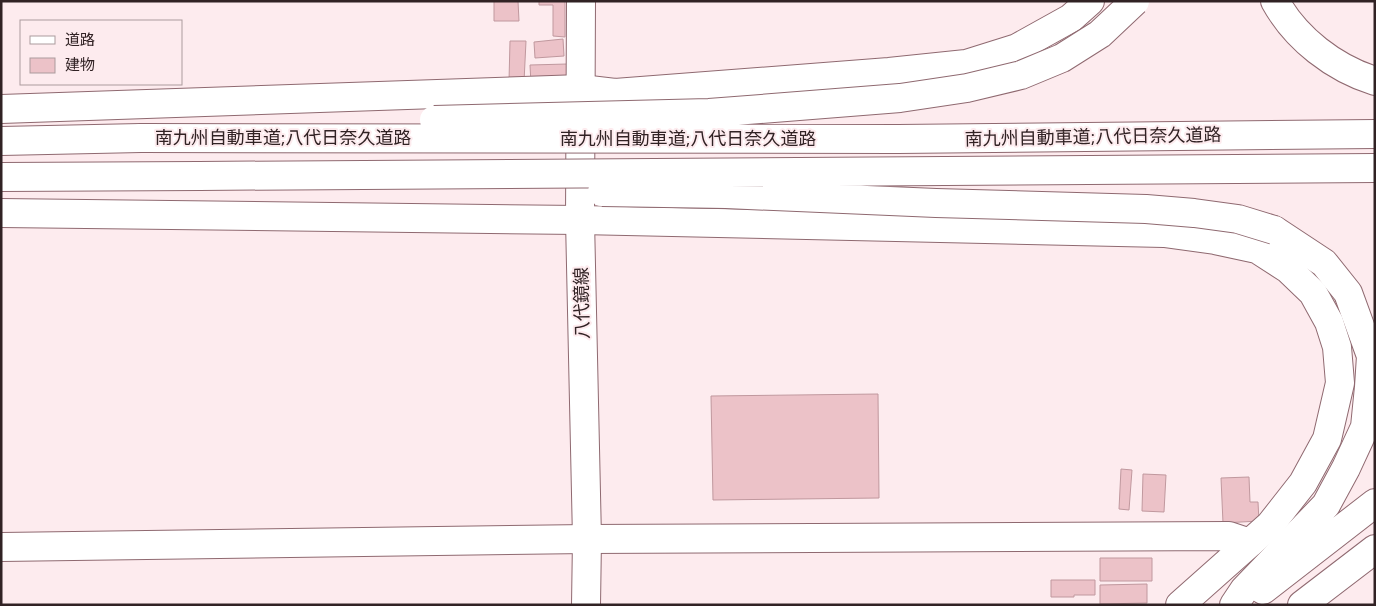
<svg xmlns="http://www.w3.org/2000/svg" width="1376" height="606" font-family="Figtree,'Noto Sans JP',sans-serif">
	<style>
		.building { fill: #ecc2c8; stroke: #c0989e }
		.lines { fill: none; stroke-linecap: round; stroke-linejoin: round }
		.minor-casing { stroke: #8f6970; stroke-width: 30 }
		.major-casing { stroke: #8f6970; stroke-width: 30 }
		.highway-casing { stroke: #8f6970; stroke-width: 30 }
		.minor { stroke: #fff; stroke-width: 28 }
		.major { stroke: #fff; stroke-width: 28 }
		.highway { stroke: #fff; stroke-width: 28 }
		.highway-bridge-casing { stroke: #8f6970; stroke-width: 30; stroke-linecap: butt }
		.highway-bridge { stroke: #fff; stroke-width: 28 }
		.labels { text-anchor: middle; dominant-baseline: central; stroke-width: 4; stroke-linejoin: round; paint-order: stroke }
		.street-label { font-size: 18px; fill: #312224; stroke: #fdebee }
	</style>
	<rect width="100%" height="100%" fill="#fdebee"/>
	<path class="building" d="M 494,1 L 518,1 L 519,21 L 494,21 Z
		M 539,1 L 565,1 L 565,37 L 553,36 L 553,5 L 539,5 Z
		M 563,39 L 564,56 L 535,58 L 534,42 Z
		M 510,41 L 526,41 L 524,82 L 509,81 Z
		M 567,64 L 568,83 L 531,84 L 530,65 Z
		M 878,394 L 879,498 L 713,500 L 711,396 Z
		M 1121,469 L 1132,470 L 1129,510 L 1119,509 Z
		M 1143,474 L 1166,475 L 1164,512 L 1142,511 Z
		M 1249,477 L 1250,502 L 1258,502 L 1259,521 L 1223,523 L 1221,478 Z
		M 1100,558 L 1152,558 L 1152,581 L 1100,581 Z
		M 1051,580 L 1095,580 L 1095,595 L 1074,595 L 1074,597 L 1051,597 Z
		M 1147,584 L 1147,603 L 1100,604 L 1100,585 Z"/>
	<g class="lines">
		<g class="minor-casing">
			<path id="minor" d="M 1,109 L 581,89 L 615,93 L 889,72 L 966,64 L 1017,48 L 1071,18 L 1090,1
				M 1,213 L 580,220 L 1164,233 L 1215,240 L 1257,249 L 1288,269 L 1313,293 L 1329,322 L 1337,347 L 1340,383 L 1327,439 L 1303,483 L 1270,525 L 1180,605
				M 1,547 L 587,539 L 1229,536 L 1250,543"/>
		</g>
		<g class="major-casing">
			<path id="major" d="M 581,1 L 580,220 L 587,539 L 586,605"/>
		</g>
		<g class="highway-casing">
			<path id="highway" d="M 1275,1 C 1296,39 1334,68 1375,81
				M 1,141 L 141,138
				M 1,177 L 199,176
				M 1263,590 L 1375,503
				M 1234,605 L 1244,590 L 1326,505 L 1346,468 L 1365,427 L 1369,387 L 1371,356 L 1348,293 L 1324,263 L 1274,230
				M 1302,605 L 1375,549"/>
		</g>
		<use href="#minor" class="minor"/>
		<use href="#major" class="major"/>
		<use href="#highway" class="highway"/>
		<g class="highway-bridge-casing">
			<path id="highway-bridge" d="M 434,120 L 709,113 L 900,98 L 967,88 L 1021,75 L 1062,58 L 1100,34 L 1135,1
				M 141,138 L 898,139 L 1375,134
				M 199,176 L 1375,168
				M 602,192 L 726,194 L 936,203 L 1146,209 L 1194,213 L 1238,219 L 1274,230"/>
		</g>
		<use href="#highway-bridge" class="highway-bridge"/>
	</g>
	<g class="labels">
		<g class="street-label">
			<text transform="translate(1093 137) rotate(-1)">南九州自動車道;八代日奈久道路</text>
			<text x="283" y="138">南九州自動車道;八代日奈久道路</text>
			<text x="688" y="139">南九州自動車道;八代日奈久道路</text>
			<text transform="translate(582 303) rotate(-91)">八代鏡線</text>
		</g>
	</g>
	<rect width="1376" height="606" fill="none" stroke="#312224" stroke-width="5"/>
	<rect x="20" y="20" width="162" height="65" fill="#fdebee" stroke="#ab9b9d"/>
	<rect x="30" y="36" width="25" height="8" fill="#ffffff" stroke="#ab9b9d"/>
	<text x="65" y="45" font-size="15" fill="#312224">道路</text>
	<rect x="30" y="58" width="25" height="15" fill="#ecc2c8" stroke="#ab9b9d"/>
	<text x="65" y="70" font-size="15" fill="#312224">建物</text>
</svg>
